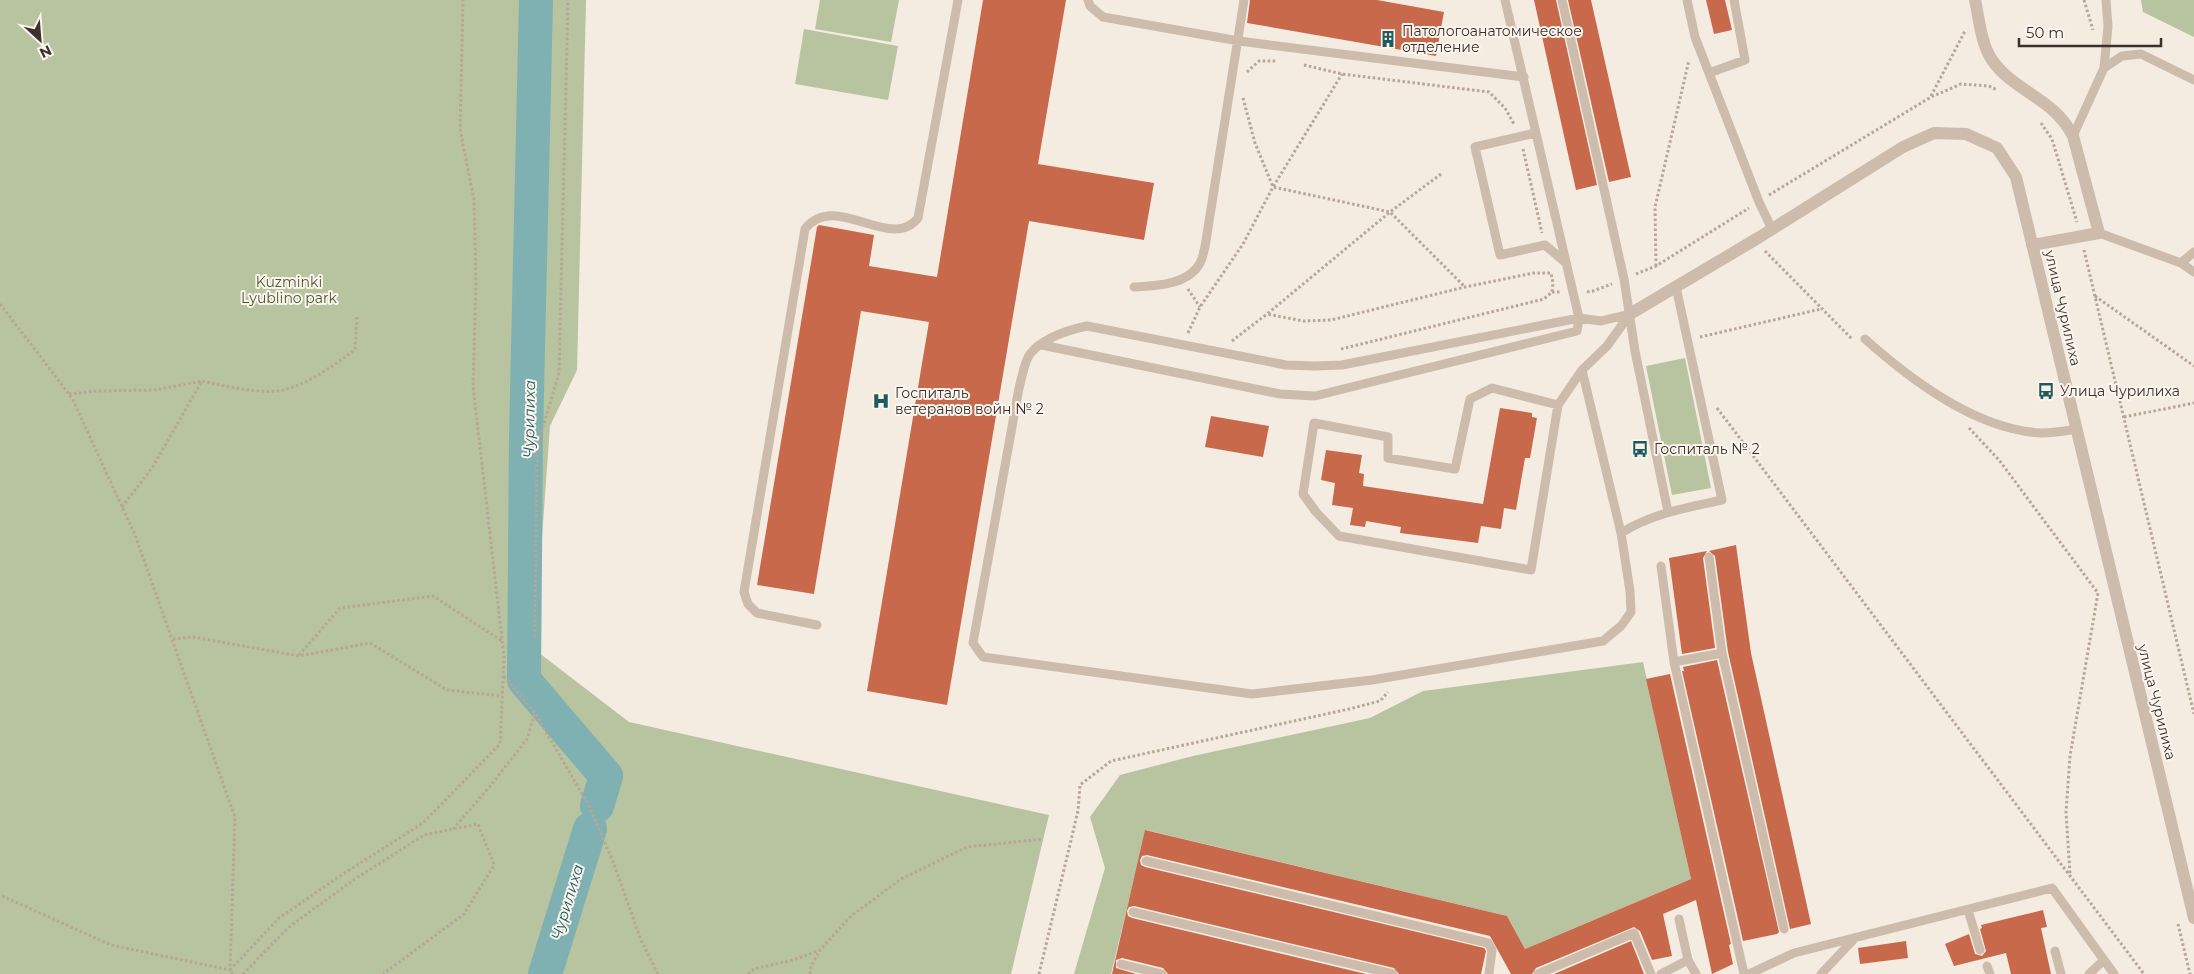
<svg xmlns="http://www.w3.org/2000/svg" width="2194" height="974" font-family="Montserrat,sans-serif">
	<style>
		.green { fill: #b8c4a0 }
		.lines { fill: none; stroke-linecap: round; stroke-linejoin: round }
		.river { stroke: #7fb0b2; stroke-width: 34 }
		.building { fill: #c8694b }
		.path { stroke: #b9a596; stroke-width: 3; stroke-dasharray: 2.5 2.5; stroke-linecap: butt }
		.lane { stroke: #cdbbac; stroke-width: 9 }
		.street { stroke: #cdbbac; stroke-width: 12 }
		.labels { text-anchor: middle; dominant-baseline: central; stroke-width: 4; stroke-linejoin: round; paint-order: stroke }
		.poi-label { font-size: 14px; fill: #3b302b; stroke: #fbf5ee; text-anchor: start }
		.park-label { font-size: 14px; fill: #4a5a2e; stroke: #fbf5ee }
		.street-label { font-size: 14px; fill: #3b302b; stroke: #fbf5ee }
		.water-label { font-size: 15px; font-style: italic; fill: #1f5a5e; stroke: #fbf5ee }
	</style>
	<rect width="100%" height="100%" fill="#f4ebe1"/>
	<path class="green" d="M 0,0 L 586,0 L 577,370 L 550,426 L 534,649 L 629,722 L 1049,815 L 1011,974 L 0,974 Z
		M 820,0 L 899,0 L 891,42 L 815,29 Z
		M 2141,0 L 2194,0 L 2194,37 L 2143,12 Z
		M 804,29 L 898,46 L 888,100 L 795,84 Z
		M 1685,358 L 1711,488 L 1672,495 L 1646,366 Z
		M 1643,662 L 1691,879 L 1525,949 L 1507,916 L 1146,830 L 1111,974 L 1074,974 L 1105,868 L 1090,817 L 1120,775 L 1193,756 L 1370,718 L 1423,691 Z"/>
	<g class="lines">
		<path class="river" d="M 536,0 L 526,436 L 524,680 L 606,776 L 597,806
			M 545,974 L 590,829"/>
	</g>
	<path class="building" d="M 983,0 L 1066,0 L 1038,164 L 1154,183 L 1144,240 L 1029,221 L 947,705 L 867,691 L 929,322 L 861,311 L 814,594 L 757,585 L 817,227 L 819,225 L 874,235 L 869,266 L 937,277 Z
		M 1250,0 L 1377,0 L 1444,12 L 1436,56 L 1247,23 Z
		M 1534,0 L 1556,0 L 1597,185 L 1576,190 Z
		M 1568,0 L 1591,0 L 1631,177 L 1609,182 Z
		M 1706,0 L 1725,0 L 1732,30 L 1714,34 Z
		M 1500,408 L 1532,413 L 1532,417 L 1537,418 L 1530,458 L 1525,458 L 1516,510 L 1504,508 L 1501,529 L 1481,526 L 1478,543 L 1400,533 L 1401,527 L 1366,521 L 1365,527 L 1350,525 L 1353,508 L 1332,505 L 1335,483 L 1321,480 L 1326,450 L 1362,455 L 1359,473 L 1364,474 L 1363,486 L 1483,504 Z
		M 1211,416 L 1269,426 L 1263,457 L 1205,447 Z
		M 1736,545 L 1751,653 L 1811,924 L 1790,929 L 1728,652 L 1715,556 L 1709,551 Z
		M 1707,551 L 1703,558 L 1715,648 L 1682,654 L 1669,558 Z
		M 1717,660 L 1779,932 L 1777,934 L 1743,941 L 1682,671 L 1684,671 L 1683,667 Z
		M 1670,674 L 1731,944 L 1729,945 L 1733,964 L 1712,974 L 1696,900 L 1663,914 L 1672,956 L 1652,960 L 1640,931 L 1634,927 L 1536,968 L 1532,974 L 1511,974 L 1490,936 L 1147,855 L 1142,856 L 1140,860 L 1141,865 L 1145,867 L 1484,948 L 1486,951 L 1481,974 L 1399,974 L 1394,968 L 1134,906 L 1129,907 L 1127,911 L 1128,916 L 1132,918 L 1366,974 L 1168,974 L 1163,968 L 1122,958 L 1116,960 L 1116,968 L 1136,974 L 1112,974 L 1145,830 L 1507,916 L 1525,949 L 1691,879 L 1646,679 Z
		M 2043,910 L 2047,927 L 2041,928 L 2051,974 L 2011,974 L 2006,953 L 1954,966 L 1945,944 L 1969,934 L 1975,954 L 1982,956 L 1986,951 L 1980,929 L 1982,928 L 1981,925 Z
		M 1631,941 L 1644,974 L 1554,974 Z
		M 1906,941 L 1908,958 L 1860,964 L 1858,948 Z"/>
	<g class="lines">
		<path class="path" d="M 2084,0 L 2093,30
			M 1304,65 L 1342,74 L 1489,92 L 1505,108 L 1514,124
			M 1247,72 L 1259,61 L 1276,61
			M 1931,96 L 1965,31
			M 1243,98 L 1255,143 L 1273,187 L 1390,212 L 1464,286
			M 2041,123 L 2052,139 L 2077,222
			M 1523,149 L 1542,233
			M 1769,195 L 1931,97 L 1961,84 L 1989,86 L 1997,90
			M 2084,250 L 2194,714
			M 1765,251 L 1852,339
			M 1656,266 L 1655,207 L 1689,60
			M 1636,274 L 1656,266 L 1749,208
			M 1188,289 L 1200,307
			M 1552,292 L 1560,292
			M 1587,292 L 1593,291 L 1612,284
			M 2095,296 L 2194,366
			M 0,304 L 72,398 L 135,535 L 235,817 L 230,970 L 111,945 L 0,895
			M 1188,333 L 1200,307 L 1243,244 L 1273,187 L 1342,74
			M 1700,337 L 1821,309
			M 1232,341 L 1267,314
			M 1341,349 L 1544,299 L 1552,292 L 1553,283 L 1551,273 L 1534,273 L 1465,287 L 1331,320 L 1303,321 L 1267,314 L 1390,212 L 1441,174
			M 69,394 L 97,391 L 155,390 L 202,381
			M 1717,408 L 2144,974
			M 2124,417 L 2194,403
			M 1969,428 L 1999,460 L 2098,593 L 2070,756 L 2066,812 L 2070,874
			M 122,507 L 152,468 L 202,381 C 224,386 267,396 287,389 C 313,381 334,365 355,350 L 357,316
			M 535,637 L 537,447 L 559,373 L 568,0
			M 173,639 L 193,637 L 299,656 L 370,643 L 447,690 L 502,696
			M 299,655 L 340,608 L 433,596 L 502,641
			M 504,676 L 535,713 L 588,804 L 612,859 L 641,940 L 658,974
			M 453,829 L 491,785 L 527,739 L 535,713
			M 2178,924 L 2190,974
			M 233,974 L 230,970 L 279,918 L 340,876 L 423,823 L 500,744 L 504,657 L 473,386 L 476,282 L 474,200 L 460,129 L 463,0
			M 243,974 L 289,927 L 355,879 L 424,835 L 478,824 L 494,865 L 464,914 L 383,974
			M 748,974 L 754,969 L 793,960 L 820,950 L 851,916 L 901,879 L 967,847 L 1043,839
			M 810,974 L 811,966 L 820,950
			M 1039,974 L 1078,811 L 1080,785 L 1111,761 L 1349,709 L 1380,701 L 1388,692"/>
		<path class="lane" d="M 1088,0 L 1090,6 L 1103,17 L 1239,41 L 1524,77
			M 1562,0 L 1624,279 L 1635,351 L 1668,512
			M 1687,0 L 1695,37 L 1759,202 L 1772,229
			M 2104,68 L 2122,56 L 2141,54 L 2194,80
			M 1709,73 L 1745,60 L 1734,0
			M 1535,133 L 1475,147 L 1500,255 L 1545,245 L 1566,263
			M 2073,136 L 2104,68 L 2108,26 L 2106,0
			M 2099,233 L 2181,263 L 2194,272
			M 2181,263 L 2194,252
			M 1134,287 C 1156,286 1188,285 1200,263 C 1205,254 1206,239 1208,228 L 1244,0
			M 1630,314 L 1607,346 L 1582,370 L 1621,533 L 1630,591 L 1631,612 L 1621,626 L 1603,641 L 1372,680 L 1252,694 L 983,657 L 973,643 L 1019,388 C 1022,378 1024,362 1030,354 C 1043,338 1068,330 1087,326 L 1286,365 L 1314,366 L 1342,365 L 1579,318 L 1601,321 Z
			M 1865,339 C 1912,381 1977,430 2042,433 C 2053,433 2065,431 2077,429
			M 1042,345 L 1280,394 L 1315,396 L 1577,331 L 1579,318 L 1505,0
			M 1558,405 L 1492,388 L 1470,399 L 1455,469 L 1388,458 L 1388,437 L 1314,423 L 1303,494 L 1316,512 L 1339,536 L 1531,570 L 1558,405 L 1582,370
			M 1621,533 C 1653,513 1686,508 1722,500 L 1676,287
			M 1709,557 L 1722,653 L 1784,929
			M 1661,566 L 1674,662 L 1744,974
			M 817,625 L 757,613 L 748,604 L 744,592 L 805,229 C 835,190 891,253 918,218 L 958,0
			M 1674,662 L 1722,653
			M 1146,861 L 1488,943 L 1492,950 L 1489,974
			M 1968,910 L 1980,950
			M 1133,912 L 1393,974
			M 1679,919 L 1688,960 L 1696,974
			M 2055,951 L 2061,974
			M 1121,964 L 1162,974
			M 1987,966 L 1990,974
			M 1538,974 L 1634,933 L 1651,974
			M 1661,974 L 1688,960
			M 1749,974 L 1794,953 L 2052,888 L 2114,974
			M 1821,974 L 1854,939
			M 2089,974 L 2104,960"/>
		<path class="street" d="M 1975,0 C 1979,18 1981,44 1992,60 C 2014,92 2053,97 2073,136 L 2099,233 L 2032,245
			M 1630,314 L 1758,238 L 1903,147 L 1934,133 L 1966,134 L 1997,148 L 2016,177 L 2194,918"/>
	</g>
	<defs>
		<g id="building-bare" transform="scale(1.35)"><path d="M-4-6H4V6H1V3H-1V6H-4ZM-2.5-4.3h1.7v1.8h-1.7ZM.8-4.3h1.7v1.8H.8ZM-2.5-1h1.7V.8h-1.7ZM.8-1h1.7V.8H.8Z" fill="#1f5a5e" stroke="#fbf5ee" stroke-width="2.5" paint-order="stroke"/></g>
		<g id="bus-bare" transform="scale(1.35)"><path d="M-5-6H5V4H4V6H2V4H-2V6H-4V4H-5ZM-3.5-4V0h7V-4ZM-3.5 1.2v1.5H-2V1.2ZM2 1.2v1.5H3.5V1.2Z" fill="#1f5a5e" stroke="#fbf5ee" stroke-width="2.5" paint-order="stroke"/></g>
		<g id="hospital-bare" transform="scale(1.35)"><path d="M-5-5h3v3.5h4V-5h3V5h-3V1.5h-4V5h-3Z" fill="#1f5a5e" stroke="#fbf5ee" stroke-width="2.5" paint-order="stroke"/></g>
	</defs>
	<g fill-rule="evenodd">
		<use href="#building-bare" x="1388" y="39"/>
		<use href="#bus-bare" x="2046" y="391"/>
		<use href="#hospital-bare" x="881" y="401"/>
		<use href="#bus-bare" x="1640" y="449"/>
	</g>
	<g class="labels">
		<g class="poi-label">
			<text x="1402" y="31">Патологоанатомическое<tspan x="1402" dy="16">отделение</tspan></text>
			<text x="2060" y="391">Улица Чурилиха</text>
			<text x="895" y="393">Госпиталь<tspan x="895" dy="16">ветеранов войн № 2</tspan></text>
			<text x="1654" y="449">Госпиталь № 2</text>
		</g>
		<g class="park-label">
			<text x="289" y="282">Kuzminki<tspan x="289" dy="16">Lyublino park</tspan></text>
		</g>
		<g class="street-label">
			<text transform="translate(2063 308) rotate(77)">улица Чурилиха</text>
			<text transform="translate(2157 702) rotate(76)">улица Чурилиха</text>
		</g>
		<g class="water-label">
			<text transform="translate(529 419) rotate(-89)">Чурилиха</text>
			<text transform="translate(567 902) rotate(-73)">Чурилиха</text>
		</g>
	</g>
	<g transform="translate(40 40) rotate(154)" stroke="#fbf5ee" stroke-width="4" paint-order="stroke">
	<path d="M0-4L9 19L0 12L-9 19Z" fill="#3b302b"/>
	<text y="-8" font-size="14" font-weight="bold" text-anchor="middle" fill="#3b302b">N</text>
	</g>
	<path d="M2019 38v8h142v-8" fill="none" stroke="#3b302b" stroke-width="2.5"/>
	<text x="2026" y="38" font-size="15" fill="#3b302b" stroke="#fbf5ee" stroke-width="4" paint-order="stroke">50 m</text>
</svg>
